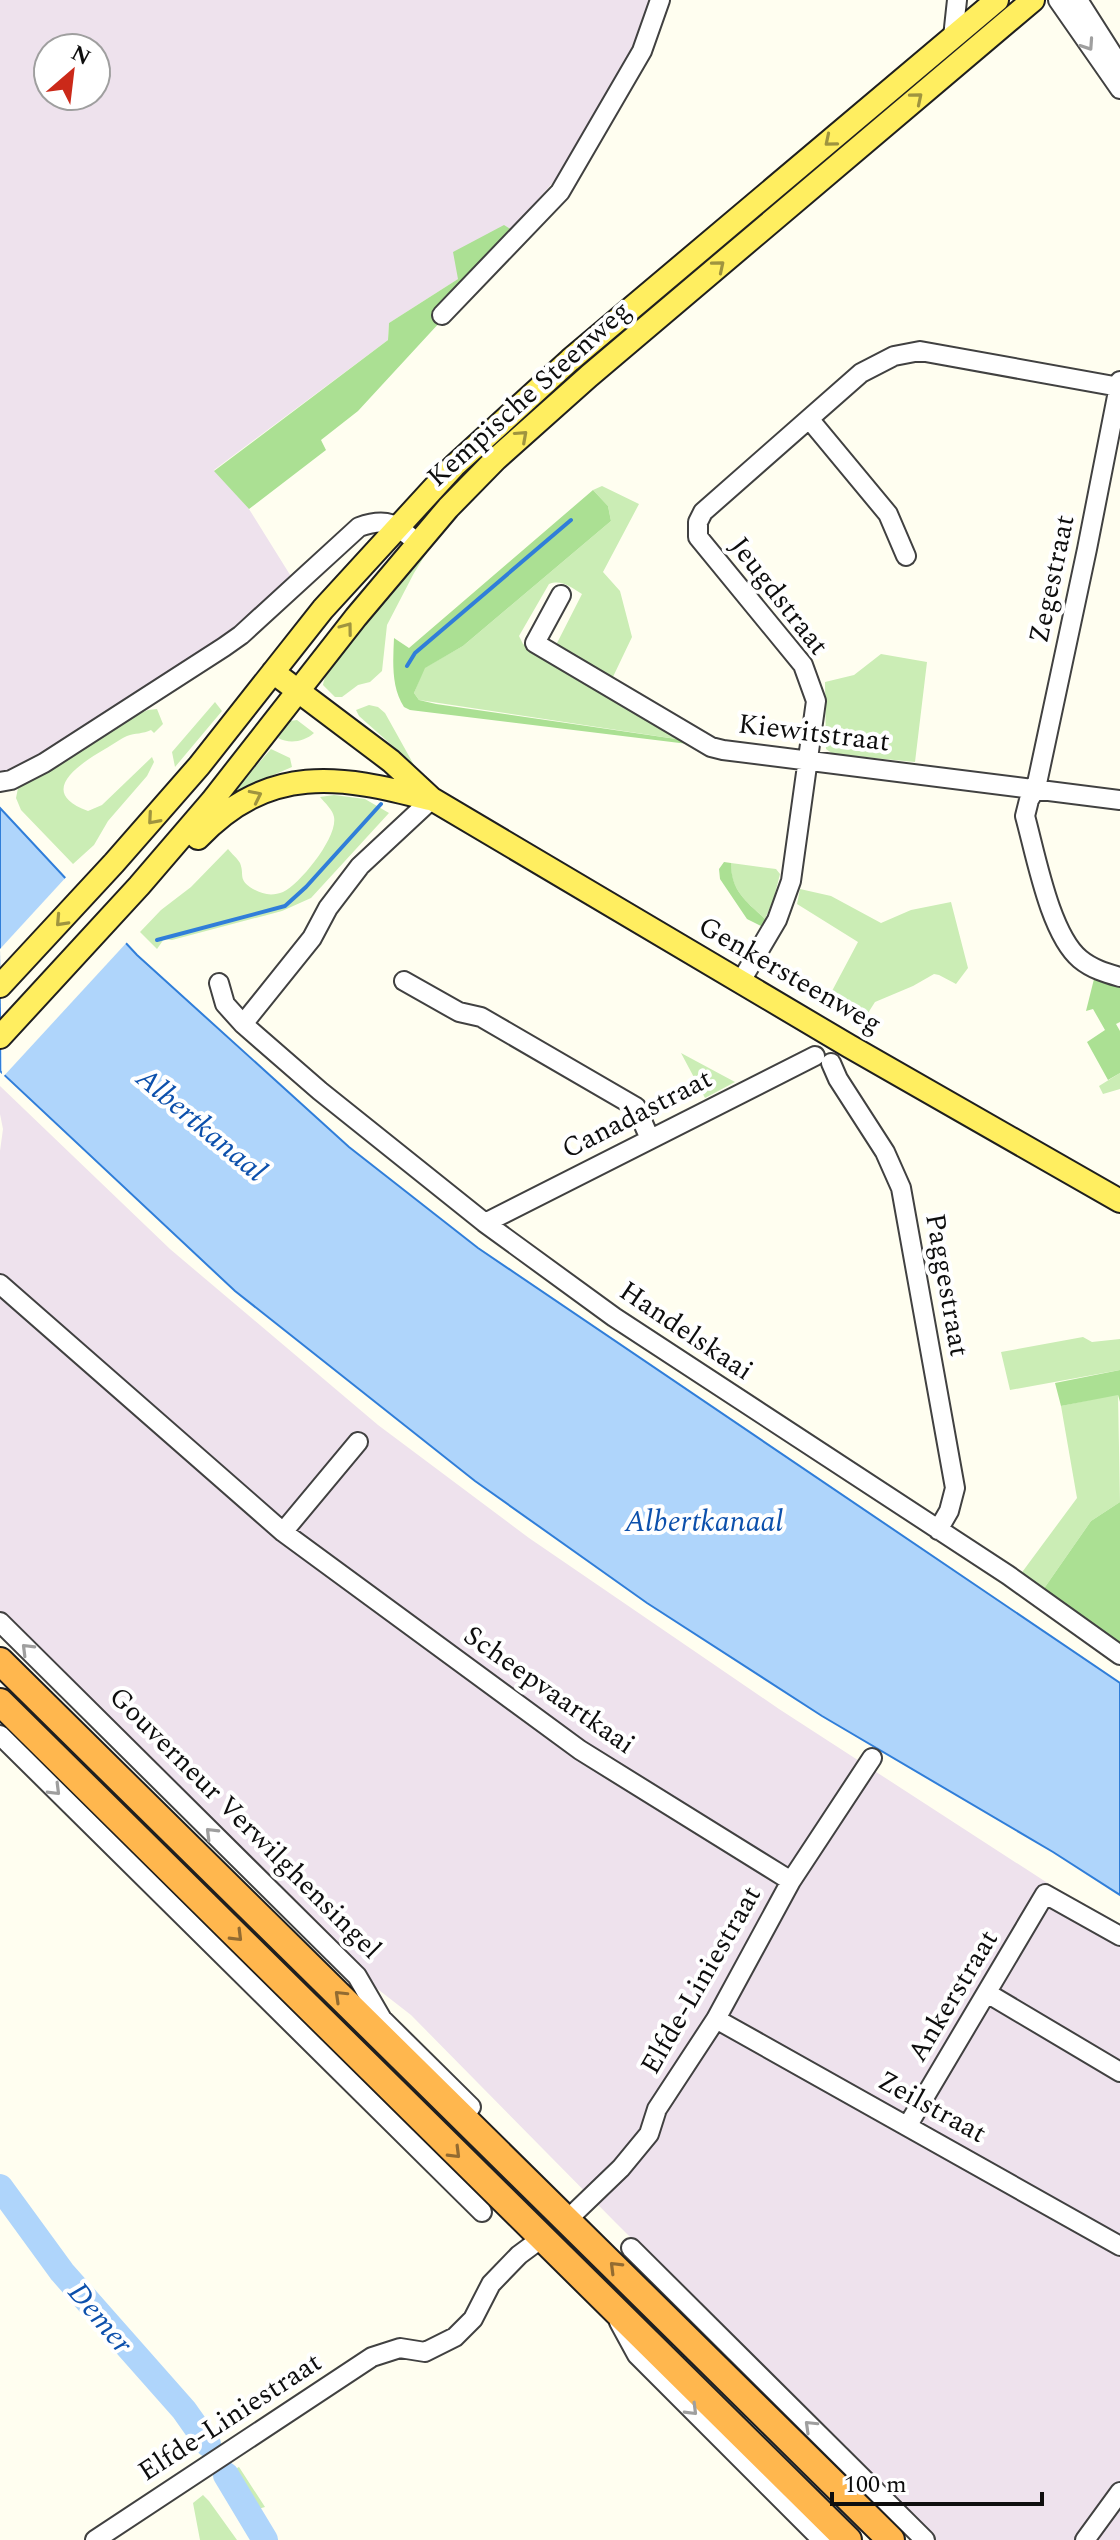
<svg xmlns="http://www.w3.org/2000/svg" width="1120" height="2540" font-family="Spectral,serif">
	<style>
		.industrial { fill: #eee2ed; fill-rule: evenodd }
		.green { fill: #cbedb5 }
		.forest { fill: #abe093 }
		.water { fill: #afd5fb; stroke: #307ed9; stroke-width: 2 }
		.pier { fill: #fffef0 }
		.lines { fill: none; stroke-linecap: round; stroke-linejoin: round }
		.stream { stroke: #307ed9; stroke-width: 4 }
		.river { stroke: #afd5fb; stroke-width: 26 }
		.minor-casing { stroke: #414141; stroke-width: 22 }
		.major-casing { stroke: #1f1f1f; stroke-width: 26 }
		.highway-casing { stroke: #1f1f1f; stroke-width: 30 }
		.minor { stroke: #fff; stroke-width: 18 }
		.major { stroke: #ffee60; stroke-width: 22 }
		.highway { stroke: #ffb74e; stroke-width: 26 }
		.oneway { stroke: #9f9f9f }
		.oneway2 { stroke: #9f943f }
		.oneway3 { stroke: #936b31 }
		.labels { text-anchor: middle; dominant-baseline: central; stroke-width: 8; stroke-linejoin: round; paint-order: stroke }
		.street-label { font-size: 28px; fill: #0e0e0e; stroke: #fff }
		.water-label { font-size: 30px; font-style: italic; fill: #0c50ac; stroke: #fff }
	</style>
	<rect width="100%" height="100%" fill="#fffef0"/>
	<path class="industrial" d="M 0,0 L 650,0 L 636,48 L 567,166 L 512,230 L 458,279 L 389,323 L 388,340 L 214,470 L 249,509 L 292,578 L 261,613 L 8,774 L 0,773 ZM 48,48 L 96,48 L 96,96 L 48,96 Z
		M 0,1086 L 170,1249 L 378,1425 L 529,1538 L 779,1709 L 1120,1930 L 1120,2540 L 935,2540 L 616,2223 L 411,2015 L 366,1980 L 0,1615 L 0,1151 L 3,1129 L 0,1114 Z"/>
	<path class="green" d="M 602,486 L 639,504 L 603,572 L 620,591 L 632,637 L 611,681 L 556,645 L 582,594 C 571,587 561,579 549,584 L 519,636 L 523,644 L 683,740 L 419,700 L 414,693 L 424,668 L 463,646 L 611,521 L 608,506 L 593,490 Z
		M 432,544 L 414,573 L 387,625 L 382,671 L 370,682 L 358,685 L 342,697 L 335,697 L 323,685 C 330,652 406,574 432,544 Z
		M 881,654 L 927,662 L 915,762 L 833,754 L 826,749 L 825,682 L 854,675 Z
		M 215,702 L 222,711 L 175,767 L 172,752 Z
		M 369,705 L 378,707 L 385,713 L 419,774 L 404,756 L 359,716 L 356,710 Z
		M 157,709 L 163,724 L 154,733 L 151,730 C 143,734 135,733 127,736 C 120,739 112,745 105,749 C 81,763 35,792 88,811 L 102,805 L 152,757 L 154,762 L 147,776 L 108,821 L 94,845 L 73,864 L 21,810 L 16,798 L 18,788 L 131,717 L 148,710 Z
		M 297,720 L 314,733 C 304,742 289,744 278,738 L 290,721 Z
		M 271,749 L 290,758 L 292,767 L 236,791 L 235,790 Z
		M 334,795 L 365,799 L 389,813 L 311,898 L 282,911 L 172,940 L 164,939 L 157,949 L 140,932 L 161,910 L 191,887 L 228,849 C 231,853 238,859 240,863 C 245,875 237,879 253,889 C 263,895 273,896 283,892 C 300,884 338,837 334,817 C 333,810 325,803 320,797 Z
		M 731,863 L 776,869 L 780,874 L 774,898 L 765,919 C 746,901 730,890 731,863 Z
		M 800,889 L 831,896 L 881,923 L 911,910 L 951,902 L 968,968 L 956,984 L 939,975 L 934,974 L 913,986 L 875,1002 L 868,1013 L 832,991 L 858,942 L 797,904 Z
		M 681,1053 L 735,1082 L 705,1098 Z
		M 1120,1073 L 1120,1089 L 1103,1094 L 1099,1086 Z
		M 1083,1337 L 1092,1342 L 1120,1339 L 1120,1370 L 1010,1390 L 1001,1352 Z
		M 1118,1394 L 1120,1502 L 1091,1521 L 1043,1590 L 1020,1575 L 1077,1498 L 1061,1406 Z
		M 239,2467 L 265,2507 L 258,2509 L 233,2470 Z
		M 203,2495 L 209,2501 L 237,2540 L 200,2540 L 193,2503 Z"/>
	<path class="forest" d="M 504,225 L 512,230 L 441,321 L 358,411 L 321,440 L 326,450 L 249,509 L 214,471 L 388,340 L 389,323 L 458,279 L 453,252 Z
		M 593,490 L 608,506 L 611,521 L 463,646 L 425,668 L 414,693 L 419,700 L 436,704 L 683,740 L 688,744 L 410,710 L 404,707 C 391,687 393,661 394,638 L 409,648 Z
		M 724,862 L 731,863 C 731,891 746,901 765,919 L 761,926 L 747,919 L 720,879 L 719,869 Z
		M 1094,979 L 1120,985 L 1120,1022 L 1116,1024 L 1120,1031 L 1120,1073 L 1108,1080 L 1087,1042 L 1105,1030 L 1093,1009 L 1086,1011 Z
		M 1120,1370 L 1120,1402 L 1118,1395 L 1061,1406 L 1055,1383 Z
		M 1120,1502 L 1120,1646 L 1043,1590 L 1091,1521 Z"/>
	<path class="water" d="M 0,808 L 137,955 L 349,1147 L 478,1248 L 1120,1683 L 1120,1895 L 1053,1852 L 822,1716 L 647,1603 L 475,1481 L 235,1291 L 0,1071 Z"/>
	<path class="pier" d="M 68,875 L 129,940 L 2,1078 L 0,949 Z"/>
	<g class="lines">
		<path class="stream" d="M 407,666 L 415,653 L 571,520
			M 157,940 L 285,906 L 306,887 L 381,804"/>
		<path class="river" d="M 0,2187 L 62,2272 L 184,2410 L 208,2444
			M 226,2475 L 265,2540"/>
		<g class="minor-casing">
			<path id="minor" d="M 1058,0 L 1120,89
				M 1078,0 L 1120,66
				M 953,37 L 957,0
				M 442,315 L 560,192 L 642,51 L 660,0
				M 1120,381 L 1087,549 L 1036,788 L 1029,800 L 1025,816 C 1036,856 1050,934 1080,959 C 1092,969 1106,973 1120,977
				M 810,420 L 888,514 L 906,556
				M 561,595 L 535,643 L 711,747 L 723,750 L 1120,800
				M 0,782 L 11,780 L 44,763 L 224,647 L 241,635 L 359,527 C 387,517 397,524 417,543
				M 404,981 L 459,1012 L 481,1017 L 636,1107 L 650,1139
				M 741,981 L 777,920 L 791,881 L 816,701 L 803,665 L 698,537 L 698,522 L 703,512 L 861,373 L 894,356 L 920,351 L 1119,387
				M 219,983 L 225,1004 L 243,1024 L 320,1091 L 485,1223 L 614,1317 L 1008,1575 L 1120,1655
				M 243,1024 L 312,938 L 328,908 L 360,866 L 432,799
				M 831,1063 L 838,1079 L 885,1152 L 901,1188 L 955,1488 L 949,1511 L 938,1530
				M 485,1223 L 815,1056
				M 0,1284 L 283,1532 L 580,1750 L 791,1881
				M 283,1532 L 358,1442
				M 0,1622 L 357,1976 L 382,2019 L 471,2107
				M 0,1735 L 482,2212
				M 987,1993 L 1120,2072
				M 716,2019 L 1120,2246
				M 908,2125 L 1045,1894 L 1120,1936
				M 567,2220 L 621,2168 L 649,2134 L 657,2109 L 716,2019 L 791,1881 L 872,1758
				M 631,2248 L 925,2540
				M 619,2322 L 637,2355 L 822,2540
				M 95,2540 L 372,2357 L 400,2348 L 425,2352 L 455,2337 L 473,2319 L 491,2284 L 519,2255 L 542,2238
				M 1085,2540 L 1120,2492"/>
		</g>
		<g class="major-casing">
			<path id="major" d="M 273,672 L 391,761 L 432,799 L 849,1046 L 1120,1201
				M 198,838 C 268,764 340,775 429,799
				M 0,986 L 114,863 L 199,766 L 323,609 L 454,466 L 570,360 L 997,0
				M 0,1037 L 139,886 L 212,801 L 356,617 L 448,508 L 496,459 L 589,376 L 1033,0"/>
		</g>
		<g class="highway-casing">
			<path id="highway" d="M 0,1661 L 891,2540
				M 0,1702 L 848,2540"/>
		</g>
		<use href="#minor" class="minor"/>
		<use href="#major" class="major"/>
		<use href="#highway" class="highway"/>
	</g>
	<defs><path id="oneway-chevron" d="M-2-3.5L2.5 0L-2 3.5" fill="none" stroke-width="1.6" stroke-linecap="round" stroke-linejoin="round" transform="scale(2)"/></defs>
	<g class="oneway">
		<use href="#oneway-chevron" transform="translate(1088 45) rotate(56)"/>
		<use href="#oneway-chevron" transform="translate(27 1649) rotate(-135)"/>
		<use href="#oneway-chevron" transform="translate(55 1790) rotate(45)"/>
		<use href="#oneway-chevron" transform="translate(211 1833) rotate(-135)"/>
		<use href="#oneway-chevron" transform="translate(692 2410) rotate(45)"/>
		<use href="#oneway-chevron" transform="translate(810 2426) rotate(-136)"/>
	</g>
	<g class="oneway2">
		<use href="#oneway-chevron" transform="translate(917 98) rotate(-40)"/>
		<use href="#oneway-chevron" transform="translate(830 141) rotate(140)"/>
		<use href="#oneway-chevron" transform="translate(719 266) rotate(-40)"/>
		<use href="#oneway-chevron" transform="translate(522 436) rotate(-42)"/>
		<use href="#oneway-chevron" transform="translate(347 628) rotate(-53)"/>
		<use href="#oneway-chevron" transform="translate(256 796) rotate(-26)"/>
		<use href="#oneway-chevron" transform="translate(153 819) rotate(131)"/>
		<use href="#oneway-chevron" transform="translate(61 921) rotate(133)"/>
	</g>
	<g class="oneway3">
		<use href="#oneway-chevron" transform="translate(237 1936) rotate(45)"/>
		<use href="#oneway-chevron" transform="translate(340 1996) rotate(-136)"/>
		<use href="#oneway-chevron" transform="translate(455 2153) rotate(45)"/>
		<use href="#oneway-chevron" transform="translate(615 2267) rotate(-135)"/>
	</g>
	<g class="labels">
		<g class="street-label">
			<text transform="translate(529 394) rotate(-42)">Kempische Steenweg</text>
			<text transform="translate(1052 579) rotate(-78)">Zegestraat</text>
			<text transform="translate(779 596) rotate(52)">Jeugdstraat</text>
			<text transform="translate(814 733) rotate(7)">Kiewitstraat</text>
			<text transform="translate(790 975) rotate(30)">Genkersteenweg</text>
			<text transform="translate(637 1114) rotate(-27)">Canadastraat</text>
			<text transform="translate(947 1285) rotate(80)">Paggestraat</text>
			<text transform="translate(686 1331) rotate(34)">Handelskaai</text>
			<text transform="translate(549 1690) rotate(35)">Scheepvaartkaai</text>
			<text transform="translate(245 1823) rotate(45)">Gouverneur Verwilghensingel</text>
			<text transform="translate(701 1980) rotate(-60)">Elfde-Liniestraat</text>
			<text transform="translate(953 1996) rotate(-59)">Ankerstraat</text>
			<text transform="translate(932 2107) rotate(29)">Zeilstraat</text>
			<text transform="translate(230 2417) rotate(-33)">Elfde-Liniestraat</text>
		</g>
		<g class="water-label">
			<text transform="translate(201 1125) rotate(40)">Albertkanaal</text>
			<text x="704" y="1522">Albertkanaal</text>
			<text transform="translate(100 2318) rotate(50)">Demer</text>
		</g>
	</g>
	<g transform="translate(72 72) rotate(28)"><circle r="38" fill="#ffffff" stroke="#9f9f9f" stroke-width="2"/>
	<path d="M0-6L14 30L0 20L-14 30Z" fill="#cb2919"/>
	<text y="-12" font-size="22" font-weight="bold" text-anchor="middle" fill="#0e0e0e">N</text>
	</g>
	<path d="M832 2492v12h210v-12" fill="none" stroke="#0e0e0e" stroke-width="4"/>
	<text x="844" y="2492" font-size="24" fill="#0e0e0e" stroke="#ffffff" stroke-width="6" paint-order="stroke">100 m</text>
</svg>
